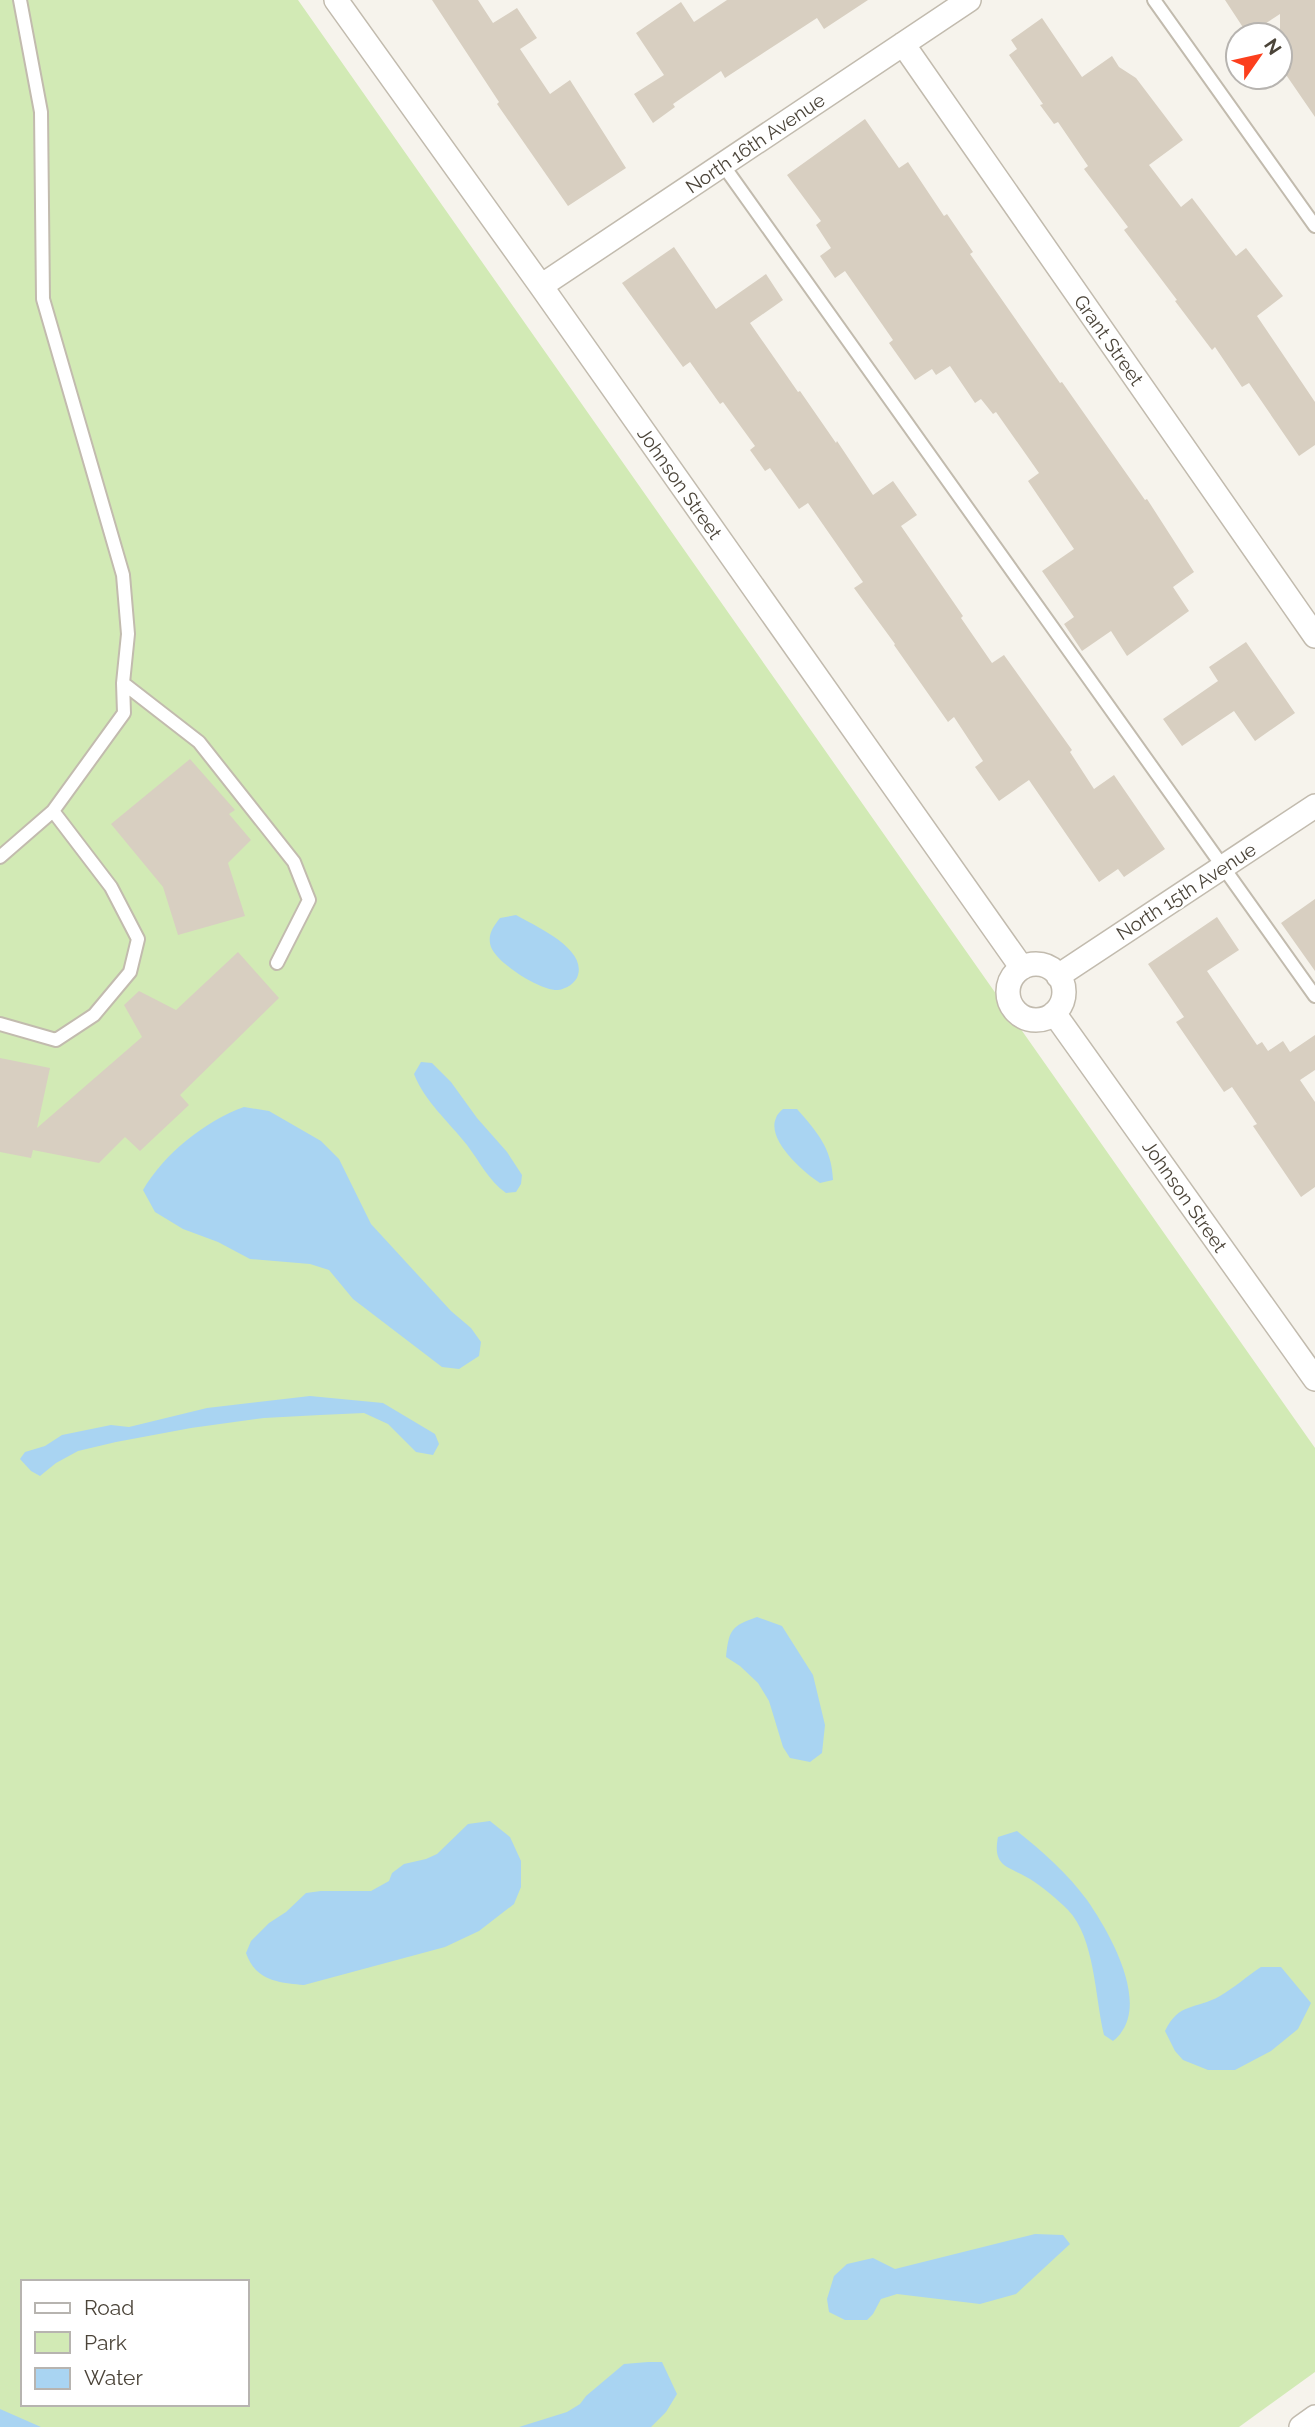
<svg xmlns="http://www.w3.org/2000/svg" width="1315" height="2427" font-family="Raleway,sans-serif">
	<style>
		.green { fill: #d2eab5; fill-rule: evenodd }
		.water { fill: #a9d4f2 }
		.building { fill: #d8cfc1 }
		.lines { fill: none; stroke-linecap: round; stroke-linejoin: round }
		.service-casing { stroke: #c2bbae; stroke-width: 16 }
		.minor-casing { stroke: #c2bbae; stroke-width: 26 }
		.service { stroke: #fff; stroke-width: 12 }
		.minor { stroke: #fff; stroke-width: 23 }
		.labels { text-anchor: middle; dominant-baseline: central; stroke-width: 5; stroke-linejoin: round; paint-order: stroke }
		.street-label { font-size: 19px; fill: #4b4439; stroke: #fff }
	</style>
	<rect width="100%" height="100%" fill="#f6f3ec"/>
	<path class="green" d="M 0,0 L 298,0 L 1315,1448 L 1315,2372 L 1239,2427 L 0,2427 ZM 23,2282 L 247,2282 L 247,2404 L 23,2404 Z"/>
	<path class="water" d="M 516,915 C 535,926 586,948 578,975 C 576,983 566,989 558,990 C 540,991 497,963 491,947 C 487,935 493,927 500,918 Z
		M 421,1062 L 432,1063 L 451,1082 L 477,1118 L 507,1152 L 522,1175 L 521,1184 L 516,1192 L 506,1193 C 488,1180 480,1162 467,1145 C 449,1122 425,1102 414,1074 Z
		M 244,1107 L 269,1111 L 321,1141 L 339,1159 L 371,1224 L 451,1311 L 471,1328 L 481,1342 L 479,1356 L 459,1369 L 442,1367 L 353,1299 L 329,1270 L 310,1264 L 250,1259 L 218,1242 L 183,1229 L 155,1212 L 143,1190 C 164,1154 205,1121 244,1107 Z
		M 783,1109 L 797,1109 C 817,1132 832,1148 833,1180 L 820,1183 C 804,1173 766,1140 776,1118 C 777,1114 780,1112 783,1109 Z
		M 310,1396 L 383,1403 L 435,1434 L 439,1444 L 433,1455 L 416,1452 L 388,1424 L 364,1413 L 320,1415 L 264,1418 L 191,1428 L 116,1442 L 78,1451 L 56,1463 L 40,1476 L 31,1471 L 20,1459 L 25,1452 L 45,1446 L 62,1435 L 111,1425 L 129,1427 L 207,1408 Z
		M 757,1617 L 782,1626 L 813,1675 L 825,1725 L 822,1753 L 810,1762 L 790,1758 L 783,1747 L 769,1701 L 758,1683 L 740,1666 L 726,1657 C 729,1630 731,1626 757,1617 Z
		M 490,1821 L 510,1837 L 521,1861 L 521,1887 L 514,1904 L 479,1931 L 445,1947 L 304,1985 C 278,1983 255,1980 246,1953 L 251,1941 L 269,1923 L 286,1912 L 306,1893 L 321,1891 L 371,1891 L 389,1881 L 392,1873 L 404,1864 L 426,1859 L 437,1854 L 468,1824 Z
		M 1017,1831 C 1042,1851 1068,1874 1087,1900 C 1110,1933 1154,2009 1113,2041 L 1104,2035 C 1095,1998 1095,1938 1068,1910 C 1057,1899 1043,1887 1030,1879 C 1009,1866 992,1868 998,1837 Z
		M 1261,1967 L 1281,1967 L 1311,2003 L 1298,2029 L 1271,2051 L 1235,2070 L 1208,2070 L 1183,2060 L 1175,2051 L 1165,2031 C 1179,2002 1195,2010 1220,1996 C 1234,1988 1247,1976 1261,1967 Z
		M 1035,2234 L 1063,2235 L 1070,2244 L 1016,2294 L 980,2304 L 897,2294 L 881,2299 L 873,2314 L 867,2320 L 845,2320 L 829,2312 L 827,2299 L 834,2276 L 847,2264 L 873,2258 L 895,2269 Z
		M 648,2362 L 662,2362 L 677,2394 L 666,2412 L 651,2427 L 519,2427 L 567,2412 L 580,2404 L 586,2396 L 624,2364 Z
		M 0,2409 L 41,2427 L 0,2427 Z"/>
	<path class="building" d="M 432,0 L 478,0 L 493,23 L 517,8 L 537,38 L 520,49 L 550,94 L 570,80 L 626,168 L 568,206 L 497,104 L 499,102 Z
		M 727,0 L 868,0 L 824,29 L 817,18 L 725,78 L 721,71 L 673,104 L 675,107 L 653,123 L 634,94 L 664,75 L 636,33 L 681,2 L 694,22 Z
		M 1225,0 L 1315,0 L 1315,117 L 1280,66 L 1280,14 L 1248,35 Z
		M 1042,18 L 1082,77 L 1112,56 L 1119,67 L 1136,78 L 1183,140 L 1149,165 L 1181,207 L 1192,198 L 1236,256 L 1246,248 L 1283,296 L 1257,316 L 1315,402 L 1315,445 L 1299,456 L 1249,383 L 1242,387 L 1215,347 L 1212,350 L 1175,301 L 1177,300 L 1124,230 L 1128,227 L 1084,169 L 1088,166 L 1058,122 L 1054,124 L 1040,105 L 1043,104 L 1009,55 L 1017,49 L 1011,40 Z
		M 865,119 L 899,168 L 908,162 L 944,216 L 947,214 L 973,252 L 970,254 L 1060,383 L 1062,382 L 1145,500 L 1147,499 L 1194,572 L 1173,587 L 1189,611 L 1127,656 L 1111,631 L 1082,651 L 1064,624 L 1074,617 L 1042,571 L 1074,549 L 1028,481 L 1039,473 L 996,412 L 993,414 L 981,399 L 975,403 L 950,366 L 936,375 L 932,369 L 915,380 L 889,343 L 893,340 L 845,271 L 835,278 L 820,256 L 831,248 L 816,225 L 821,221 L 787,175 Z
		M 674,247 L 716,309 L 766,274 L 783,300 L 750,323 L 798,392 L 800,391 L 836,443 L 837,441 L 873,495 L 893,481 L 917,515 L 901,526 L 963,616 L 961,618 L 992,663 L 1004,655 L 1072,750 L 1070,752 L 1094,789 L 1114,775 L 1165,849 L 1124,877 L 1118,869 L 1099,882 L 1029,780 L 999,801 L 975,767 L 983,761 L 954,717 L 948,722 L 894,645 L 895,644 L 854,588 L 863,582 L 808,503 L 799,509 L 770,468 L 765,471 L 750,450 L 755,446 L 723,402 L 720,404 L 690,362 L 683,367 L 622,283 Z
		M 1246,642 L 1295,713 L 1255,741 L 1234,711 L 1182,746 L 1163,719 L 1218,681 L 1209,667 Z
		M 190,759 L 235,810 L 229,814 L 251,840 L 228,863 L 245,916 L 178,935 L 163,887 L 111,824 Z
		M 1315,899 L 1315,971 L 1281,923 Z
		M 1217,917 L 1239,950 L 1207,971 L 1257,1045 L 1262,1042 L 1268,1051 L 1283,1041 L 1290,1052 L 1315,1035 L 1315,1070 L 1300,1080 L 1315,1102 L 1315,1187 L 1301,1197 L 1253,1126 L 1257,1124 L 1232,1087 L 1224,1092 L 1176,1022 L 1184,1017 L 1148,964 Z
		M 238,952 L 279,998 L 180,1095 L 189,1105 L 140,1151 L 125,1137 L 99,1163 L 33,1150 L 31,1158 L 0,1152 L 0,1058 L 50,1068 L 37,1128 L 142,1037 L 124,1005 L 139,991 L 176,1010 Z"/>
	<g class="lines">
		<g class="service-casing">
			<path id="service" d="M 1154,0 L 1315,226
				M 723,165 L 1315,996
				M 123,683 L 199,742 L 294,862 L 309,900 L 277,963
				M 0,857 L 53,811 L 124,713 L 123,683 L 128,634 L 123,575 L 43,299 L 41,112 L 20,0
				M 0,1024 L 56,1040 L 94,1015 L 130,972 L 138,939 L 111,887 L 53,811"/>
		</g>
		<g class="minor-casing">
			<path id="minor" d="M 336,0 L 541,286 L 1022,968
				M 903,44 L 1315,636
				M 541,286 L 969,0
				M1008 992a28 28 0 1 1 56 0a28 28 0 1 1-56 0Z
				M 1058,976 L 1315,806
				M 1054,1013 L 1315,1379
				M 1301,2427 L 1315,2417"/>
		</g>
		<use href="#service" class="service"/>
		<use href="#minor" class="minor"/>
	</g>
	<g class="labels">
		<g class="street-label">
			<text transform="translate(755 143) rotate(-34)">North 16th Avenue</text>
			<text transform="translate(1109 340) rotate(55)">Grant Street</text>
			<text transform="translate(680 483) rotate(55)">Johnson Street</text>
			<text transform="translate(1186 891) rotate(-33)">North 15th Avenue</text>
			<text transform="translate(1185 1196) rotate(55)">Johnson Street</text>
		</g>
	</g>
	<rect x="21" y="2280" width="228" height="126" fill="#ffffff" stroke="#b7b4b0" stroke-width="2"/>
	<rect x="35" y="2303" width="35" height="10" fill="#ffffff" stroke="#b7b4b0" stroke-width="2"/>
	<text x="84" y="2315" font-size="21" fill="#4b4439">Road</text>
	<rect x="35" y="2332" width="35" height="21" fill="#d2eab5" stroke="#b7b4b0" stroke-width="2"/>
	<text x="84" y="2350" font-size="21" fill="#4b4439">Park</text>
	<rect x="35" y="2368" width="35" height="21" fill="#a9d4f2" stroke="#b7b4b0" stroke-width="2"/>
	<text x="84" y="2385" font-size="21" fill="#4b4439">Water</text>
	<g transform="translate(1259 56) rotate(56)"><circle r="33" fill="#ffffff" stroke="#b7b4b0" stroke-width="2"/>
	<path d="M0-5L12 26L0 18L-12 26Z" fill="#fc3f1d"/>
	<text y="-10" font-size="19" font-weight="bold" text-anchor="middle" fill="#4b4439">N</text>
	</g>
</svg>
